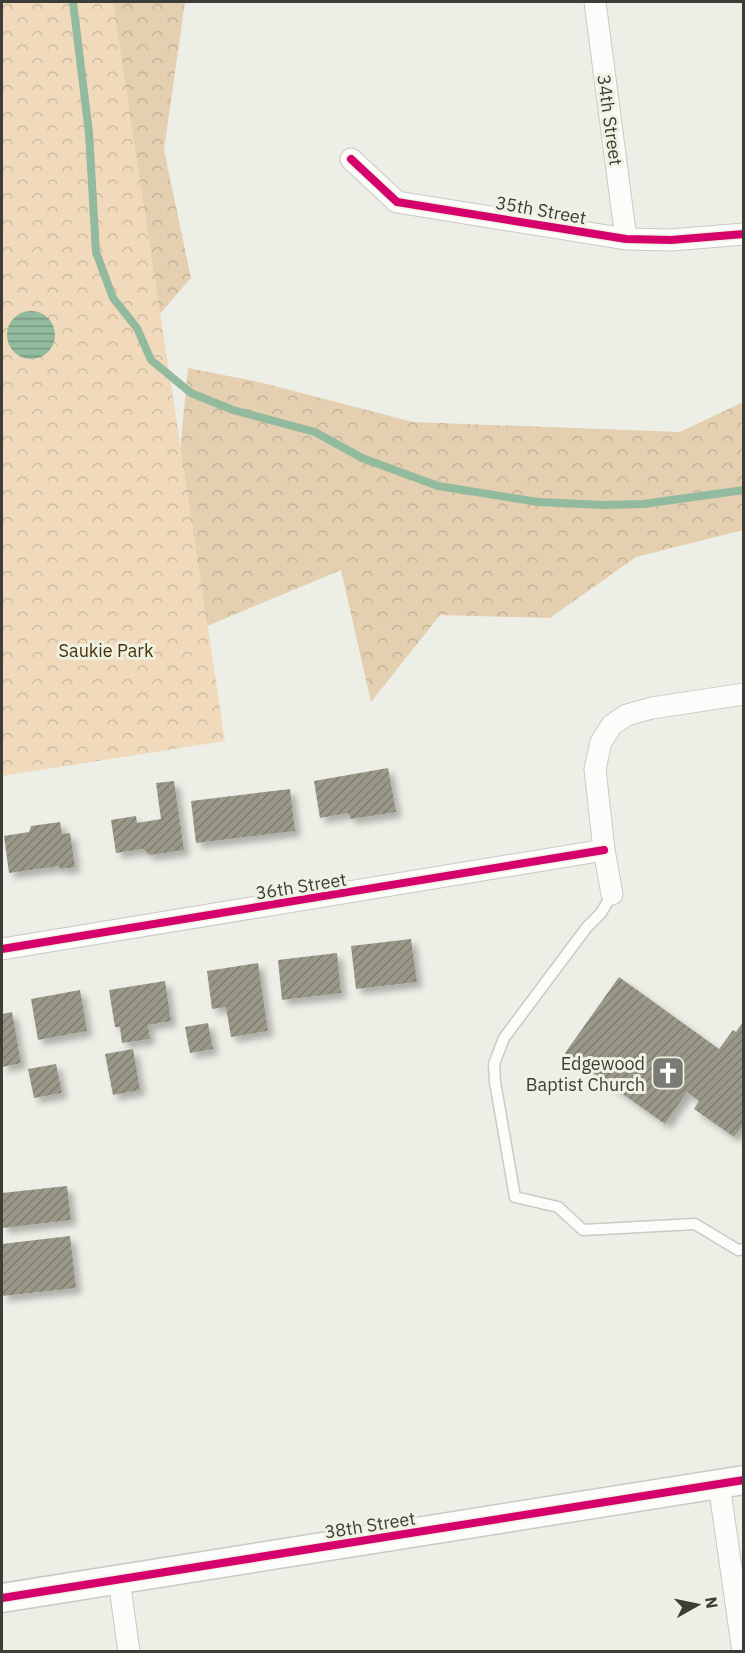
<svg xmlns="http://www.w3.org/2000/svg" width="745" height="1653" font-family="'IBM Plex Sans',sans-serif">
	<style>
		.forest { fill: url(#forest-crowns) }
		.park { fill: url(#park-crowns) }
		.water { fill: url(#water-rules) }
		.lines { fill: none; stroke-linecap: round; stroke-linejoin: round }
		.stream { stroke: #92ba9f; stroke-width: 8 }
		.building { fill: url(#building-hatch); filter: url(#shadow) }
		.lane-casing { stroke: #c9cac4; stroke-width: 13 }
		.street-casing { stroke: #c9cac4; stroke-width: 23 }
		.secondary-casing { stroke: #c9cac4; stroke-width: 31 }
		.lane { stroke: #fcfcfb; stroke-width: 10 }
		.street { stroke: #fcfcfb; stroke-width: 21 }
		.secondary { stroke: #fcfcfb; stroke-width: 28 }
		.cycleway-casing { stroke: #eff1e3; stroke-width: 11 }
		.cycleway { stroke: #d6006c; stroke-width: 8 }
		.labels { text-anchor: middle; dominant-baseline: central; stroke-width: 6; stroke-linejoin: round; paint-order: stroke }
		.street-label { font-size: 18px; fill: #3c3d37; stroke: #eff1e3 }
		.park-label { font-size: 18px; fill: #4b3107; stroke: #eff1e3 }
		.poi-label { font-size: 18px; fill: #3c3d37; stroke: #eff1e3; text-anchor: end }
	</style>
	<defs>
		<pattern id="forest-crowns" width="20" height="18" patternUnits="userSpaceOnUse" patternTransform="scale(1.5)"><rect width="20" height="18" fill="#e4cfb0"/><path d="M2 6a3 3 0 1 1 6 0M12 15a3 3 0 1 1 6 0" fill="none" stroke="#c4b398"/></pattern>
		<pattern id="park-crowns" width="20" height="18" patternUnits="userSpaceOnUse" patternTransform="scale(1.5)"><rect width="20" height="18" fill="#f0dabb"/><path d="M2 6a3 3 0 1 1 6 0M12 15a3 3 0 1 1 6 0" fill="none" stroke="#cfbca1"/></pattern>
		<pattern id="water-rules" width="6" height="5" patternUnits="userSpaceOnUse" patternTransform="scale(1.5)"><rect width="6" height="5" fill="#92ba9f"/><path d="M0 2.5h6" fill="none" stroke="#789882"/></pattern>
		<pattern id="building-hatch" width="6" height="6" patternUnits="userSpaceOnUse" patternTransform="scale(1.5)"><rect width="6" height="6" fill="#9a9888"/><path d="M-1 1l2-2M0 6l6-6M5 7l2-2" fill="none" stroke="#7f7d70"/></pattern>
		<filter id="shadow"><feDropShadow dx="5.5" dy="5.5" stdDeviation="3" flood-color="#0004"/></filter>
	</defs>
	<rect width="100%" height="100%" fill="#edeee6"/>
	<path class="forest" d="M 2,2 L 185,2 L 164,150 L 191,278 L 110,371 Z
		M 188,368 L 263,383 L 413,422 L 680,432 L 743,402 L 743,530 L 636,557 L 550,618 L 440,615 L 371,702 L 341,570 L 183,636 L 173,524 Z"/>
	<path class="park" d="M 2,2 L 113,2 L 225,741 L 2,776 Z"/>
	<path class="water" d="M7 335a24 24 0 1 1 48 0a24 24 0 1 1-48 0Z"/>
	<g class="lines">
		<path class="stream" d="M 73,2 L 89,133 L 96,252 L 113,298 L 137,328 L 151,360 L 191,393 L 233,410 L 315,432 L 362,458 L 438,486 L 538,502 L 604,505 L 643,504 L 744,490"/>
	</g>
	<path class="building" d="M 388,768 L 396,812 L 351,819 L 348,813 L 320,818 L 314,781 Z
		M 174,781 L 184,850 L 150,855 L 143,849 L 116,853 L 111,820 L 136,816 L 137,823 L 161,819 L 156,783 Z
		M 290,789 L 295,831 L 196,843 L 191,801 Z
		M 60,822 L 62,834 L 70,833 L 75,867 L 60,869 L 59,866 L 9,873 L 4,836 L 29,832 L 31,826 Z
		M 411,939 L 417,982 L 356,989 L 351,946 Z
		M 337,953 L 341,993 L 282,1000 L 278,960 Z
		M 258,963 L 268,1031 L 231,1037 L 226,1007 L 212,1009 L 207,971 Z
		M 619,977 L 719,1049 L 733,1030 L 736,1032 L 744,1020 L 744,1124 L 734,1137 L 694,1109 L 699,1101 L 687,1092 L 665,1124 L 565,1053 Z
		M 165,981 L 171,1021 L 148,1025 L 150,1039 L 122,1043 L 120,1027 L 115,1027 L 109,990 Z
		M 80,990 L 87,1031 L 38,1040 L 31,999 Z
		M 12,1012 L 21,1063 L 2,1067 L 2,1014 Z
		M 208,1023 L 213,1049 L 190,1053 L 185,1027 Z
		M 133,1049 L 140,1090 L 113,1095 L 105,1054 Z
		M 56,1064 L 62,1093 L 34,1098 L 28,1069 Z
		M 67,1186 L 71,1220 L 2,1228 L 2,1193 Z
		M 70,1236 L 76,1288 L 2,1296 L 2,1244 Z"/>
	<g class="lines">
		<g class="lane-casing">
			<path id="lane" d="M 612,894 L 601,913 L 587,927 L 504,1038 L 494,1064 L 495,1082 L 515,1197 L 558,1207 L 583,1230 L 695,1224 L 738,1250 L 744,1249"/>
		</g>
		<g class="street-casing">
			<path id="street" d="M 595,2 L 626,239
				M 351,159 L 397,202 L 626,239 L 671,240 L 744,234
				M 612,894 L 604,850 L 595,769 L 601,742 L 612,725 L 627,715 L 652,708 L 744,694
				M 2,949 L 604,850
				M 719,1484 L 743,1652
				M 119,1580 L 129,1652"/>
		</g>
		<g class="secondary-casing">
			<path id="secondary" d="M 2,1598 L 744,1480"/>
		</g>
		<use href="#lane" class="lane"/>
		<use href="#street" class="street"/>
		<use href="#secondary" class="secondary"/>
		<g class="cycleway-casing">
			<path id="cycleway" d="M 351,159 L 397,202 L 626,239 L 671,240 L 744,234
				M 2,949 L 604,850
				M 2,1598 L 744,1480"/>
		</g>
		<use href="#cycleway" class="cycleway"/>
	</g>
	<defs>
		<g id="church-square" transform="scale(1.725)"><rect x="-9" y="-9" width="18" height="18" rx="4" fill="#7a7b74" stroke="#eff1e3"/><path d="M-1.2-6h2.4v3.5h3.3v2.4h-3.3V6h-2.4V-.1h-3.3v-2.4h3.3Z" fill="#fff"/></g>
	</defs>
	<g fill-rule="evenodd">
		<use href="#church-square" x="668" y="1073"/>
	</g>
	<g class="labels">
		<g class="street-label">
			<text transform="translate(610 120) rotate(82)">34th Street</text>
			<text transform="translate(541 210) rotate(10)">35th Street</text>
			<text transform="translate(301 886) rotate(-9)">36th Street</text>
			<text transform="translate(370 1525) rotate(-9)">38th Street</text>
		</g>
		<g class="park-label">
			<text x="106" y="650">Saukie Park</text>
		</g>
		<g class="poi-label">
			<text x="645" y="1063">Edgewood<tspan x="645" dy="21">Baptist Church</tspan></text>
		</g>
	</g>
	<rect width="745" height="1653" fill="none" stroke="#3c3d37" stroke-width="6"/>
	<g transform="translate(697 1605) rotate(81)" stroke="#eff1e3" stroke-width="4.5" paint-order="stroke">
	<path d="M0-4.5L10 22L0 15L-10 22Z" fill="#3c3d37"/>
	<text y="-9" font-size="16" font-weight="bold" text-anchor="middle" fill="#3c3d37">N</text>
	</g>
</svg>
